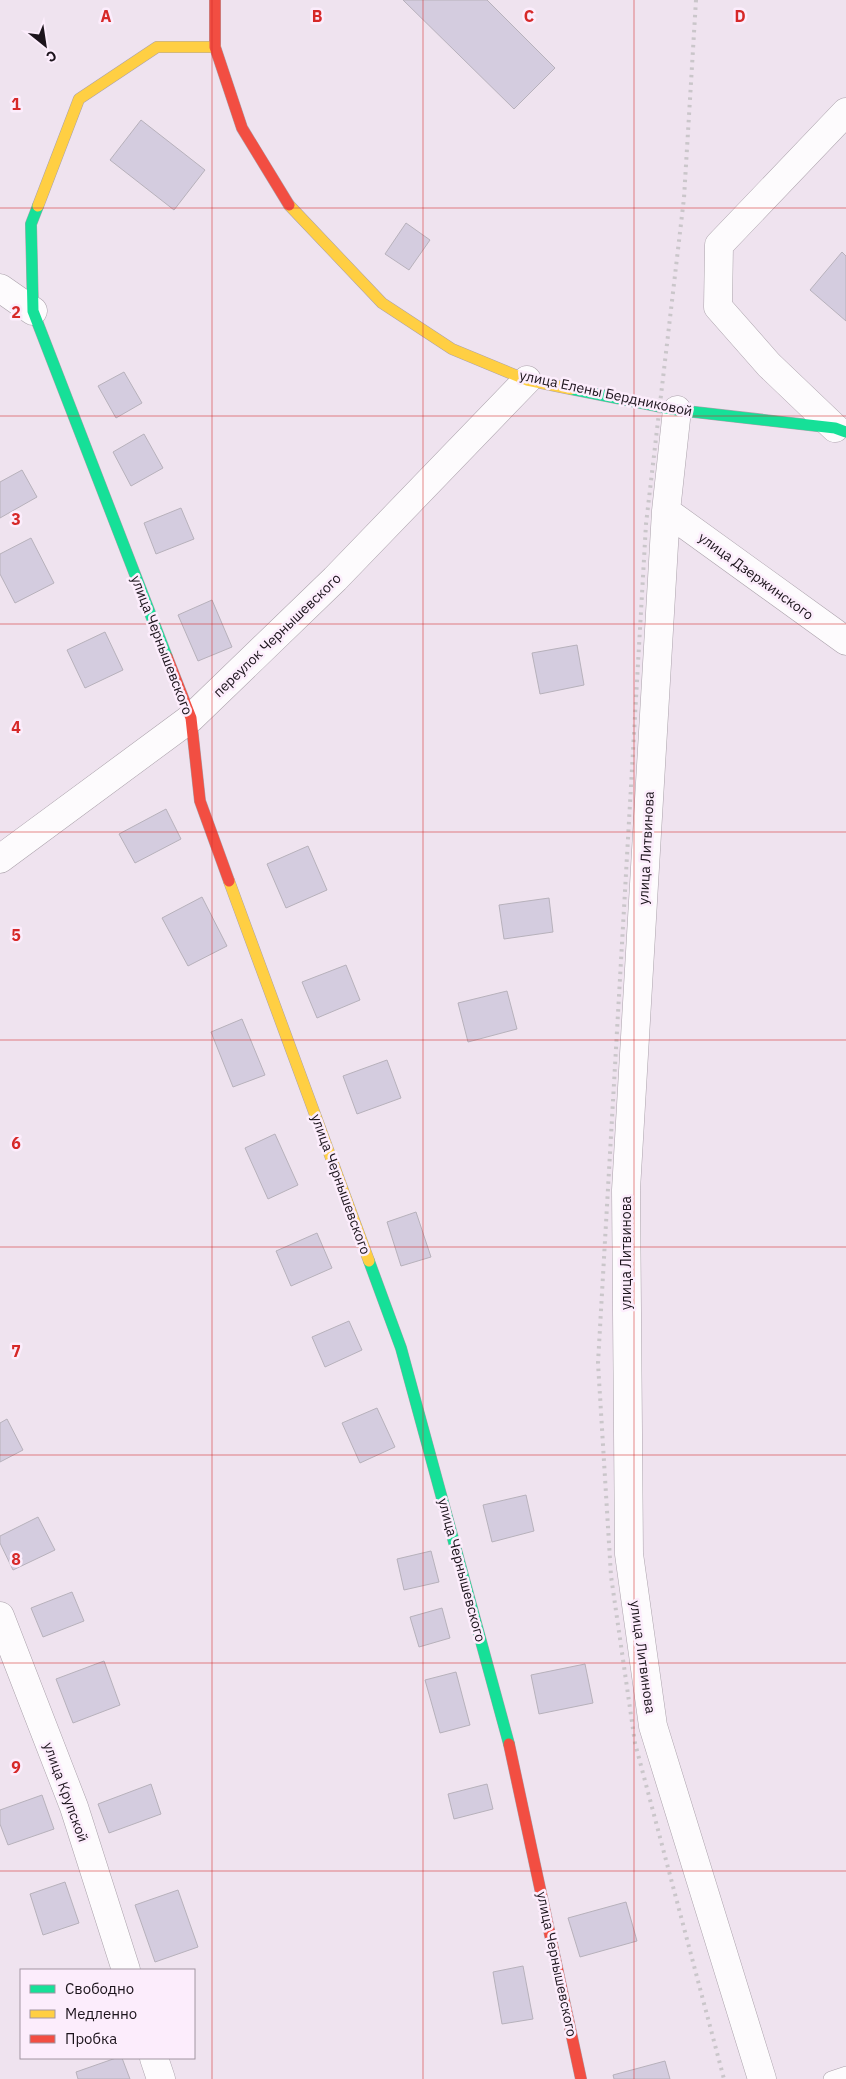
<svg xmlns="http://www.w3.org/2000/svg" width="846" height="2079" font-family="'IBM Plex Sans',sans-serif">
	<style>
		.building { fill: #d4ccdf; stroke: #b7b1bb }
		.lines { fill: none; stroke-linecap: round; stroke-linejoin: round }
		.lane-casing { stroke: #aba2ab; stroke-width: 16 }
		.street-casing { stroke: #aba2ab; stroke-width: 29 }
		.fast-casing { stroke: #aba2ab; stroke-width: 12 }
		.slow-casing { stroke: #aba2ab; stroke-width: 12 }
		.jam-casing { stroke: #aba2ab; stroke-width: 12 }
		.lane { stroke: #fdfbfd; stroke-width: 15 }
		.street { stroke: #fdfbfd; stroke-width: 28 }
		.fast { stroke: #16e098; stroke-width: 11 }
		.slow { stroke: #ffcf43; stroke-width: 11 }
		.jam { stroke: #f24e42; stroke-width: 11 }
		.rail { stroke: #cac6ca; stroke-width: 4; stroke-dasharray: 2.5 5; stroke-linecap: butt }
		.grid { fill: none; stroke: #d62828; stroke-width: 1; stroke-opacity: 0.55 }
		.labels { text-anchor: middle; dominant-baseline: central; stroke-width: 5; stroke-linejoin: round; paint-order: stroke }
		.street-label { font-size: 14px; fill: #1c141c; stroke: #fcedfc }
		.grid-label { font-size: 16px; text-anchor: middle; font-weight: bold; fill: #d62828; stroke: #fcedfc; stroke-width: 5; stroke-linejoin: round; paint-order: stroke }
	</style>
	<rect width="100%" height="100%" fill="#efe3ef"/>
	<path class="building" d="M 403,0 L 487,0 L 555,68 L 514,109 Z
		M 141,120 L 205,170 L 174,210 L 110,160 Z
		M 406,223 L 430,240 L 409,270 L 385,254 Z
		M 842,252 L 846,256 L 846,321 L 810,290 Z
		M 124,372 L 142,403 L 116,418 L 98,386 Z
		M 144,434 L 163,468 L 131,486 L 113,452 Z
		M 22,470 L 37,497 L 0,518 L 0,482 Z
		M 181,508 L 194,539 L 156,554 L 144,523 Z
		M 31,538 L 54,583 L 15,603 L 0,574 L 0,554 Z
		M 212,600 L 232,647 L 198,661 L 178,615 Z
		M 105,632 L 123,670 L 85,688 L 67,650 Z
		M 577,645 L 584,685 L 540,694 L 532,653 Z
		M 166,809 L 181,839 L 135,863 L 119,834 Z
		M 308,846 L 327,890 L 286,908 L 267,864 Z
		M 202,897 L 227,946 L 188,966 L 162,918 Z
		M 549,898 L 553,932 L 504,939 L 499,905 Z
		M 346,965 L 360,1000 L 317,1018 L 302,982 Z
		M 507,991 L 517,1029 L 468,1042 L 458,1003 Z
		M 242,1019 L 265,1075 L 233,1087 L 211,1032 Z
		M 387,1060 L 401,1098 L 357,1114 L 343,1076 Z
		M 275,1134 L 298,1185 L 268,1199 L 245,1148 Z
		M 416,1212 L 431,1257 L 401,1266 L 387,1222 Z
		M 317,1233 L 332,1268 L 291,1286 L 276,1251 Z
		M 349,1321 L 362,1350 L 325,1367 L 312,1337 Z
		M 377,1408 L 395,1447 L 360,1463 L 342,1423 Z
		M 7,1419 L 23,1450 L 0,1462 L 0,1423 Z
		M 526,1495 L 534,1531 L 492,1542 L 483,1505 Z
		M 38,1517 L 55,1550 L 13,1570 L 0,1543 L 0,1536 Z
		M 431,1551 L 439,1582 L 404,1590 L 397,1559 Z
		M 72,1592 L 84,1621 L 43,1637 L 31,1608 Z
		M 442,1608 L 450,1638 L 419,1647 L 410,1617 Z
		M 104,1661 L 120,1705 L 73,1723 L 56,1679 Z
		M 585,1664 L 593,1703 L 539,1714 L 531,1675 Z
		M 456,1672 L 470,1725 L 440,1733 L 425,1680 Z
		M 151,1784 L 161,1814 L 109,1833 L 98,1804 Z
		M 487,1784 L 493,1809 L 454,1819 L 448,1794 Z
		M 42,1795 L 54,1829 L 8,1845 L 0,1824 L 0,1810 Z
		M 65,1882 L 79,1923 L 43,1935 L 30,1894 Z
		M 178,1890 L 198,1947 L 155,1962 L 135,1905 Z
		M 626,1902 L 637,1941 L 580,1957 L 568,1918 Z
		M 523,1966 L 533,2019 L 502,2024 L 493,1972 Z
		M 116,2058 L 122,2058 L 130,2079 L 78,2079 L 76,2072 Z
		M 665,2061 L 670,2079 L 614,2079 L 613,2075 Z"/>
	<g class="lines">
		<g class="lane-casing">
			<path id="lane" d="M 831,2079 L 846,2074"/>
		</g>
		<g class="street-casing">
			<path id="street" d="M 0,288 L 33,311
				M 677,410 L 666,511 L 626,1190 L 629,1554 L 653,1726 L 762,2079
				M 835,428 L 769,365 L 718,307 L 719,245 L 846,112
				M 666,511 L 846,641
				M 0,859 L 191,718 L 335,579 L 527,380
				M 0,1616 L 74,1807 L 126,1970
				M 154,2058 L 161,2079"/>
		</g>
		<g class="fast-casing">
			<path id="fast" d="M 38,206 L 31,224 L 33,311 L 167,657
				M 571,389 L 677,410 L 835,428 L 846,432
				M 369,1261 L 401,1348 L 509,1744"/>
		</g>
		<g class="slow-casing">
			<path id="slow" d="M 289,205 L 382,303 L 452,349 L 527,380 L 571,389
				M 38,206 L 79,99 L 157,47 L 215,47
				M 229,881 L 369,1261"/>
		</g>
		<g class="jam-casing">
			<path id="jam" d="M 215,0 L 215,47 L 242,128 L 289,205
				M 167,657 L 191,718 L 200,801 L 229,881
				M 509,1744 L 581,2079"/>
		</g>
		<use href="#lane" class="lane"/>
		<use href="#street" class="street"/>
		<use href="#fast" class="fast"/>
		<use href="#slow" class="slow"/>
		<use href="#jam" class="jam"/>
		<path class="rail" d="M 696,0 L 684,198 L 646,524 L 598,1363 L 611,1576 L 635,1743 L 724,2079"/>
	</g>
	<path class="grid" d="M 212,0 L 212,2079M 423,0 L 423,2079M 634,0 L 634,2079M 0,208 L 846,208M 0,416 L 846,416M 0,624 L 846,624M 0,832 L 846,832M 0,1040 L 846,1040M 0,1247 L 846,1247M 0,1455 L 846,1455M 0,1663 L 846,1663M 0,1871 L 846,1871"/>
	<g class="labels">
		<g class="street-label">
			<text transform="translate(606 393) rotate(12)">улица Елены Бердниковой</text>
			<text transform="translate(756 576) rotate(36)">улица Дзержинского</text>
			<text transform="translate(277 635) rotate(-44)">переулок Чернышевского</text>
			<text transform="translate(162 645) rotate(69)">улица Чернышевского</text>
			<text transform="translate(646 848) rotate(-87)">улица Литвинова</text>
			<text transform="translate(341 1184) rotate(70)">улица Чернышевского</text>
			<text transform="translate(626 1253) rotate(-90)">улица Литвинова</text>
			<text transform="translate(462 1570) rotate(75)">улица Чернышевского</text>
			<text transform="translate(643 1657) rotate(82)">улица Литвинова</text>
			<text transform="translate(66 1792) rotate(70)">улица Крупской</text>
			<text transform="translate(557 1964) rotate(78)">улица Чернышевского</text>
		</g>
	</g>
	<g class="grid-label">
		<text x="106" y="22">A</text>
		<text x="317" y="22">B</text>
		<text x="529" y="22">C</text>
		<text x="740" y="22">D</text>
		<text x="16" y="110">1</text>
		<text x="16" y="318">2</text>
		<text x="16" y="525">3</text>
		<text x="16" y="733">4</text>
		<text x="16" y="941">5</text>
		<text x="16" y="1149">6</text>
		<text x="16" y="1357">7</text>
		<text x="16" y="1565">8</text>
		<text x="16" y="1773">9</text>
	</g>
	<rect x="20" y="1969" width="175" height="90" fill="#fcedfc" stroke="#a296a2"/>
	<rect x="30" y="1985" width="25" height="8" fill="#16e098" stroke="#a296a2"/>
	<text x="65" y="1994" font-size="15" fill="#1c141c">Свободно</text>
	<rect x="30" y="2010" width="25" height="8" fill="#ffcf43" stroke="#a296a2"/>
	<text x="65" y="2019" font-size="15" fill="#1c141c">Медленно</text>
	<rect x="30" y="2035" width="25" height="8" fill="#f24e42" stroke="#a296a2"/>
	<text x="65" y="2044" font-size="15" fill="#1c141c">Пробка</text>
	<g transform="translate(45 45) rotate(150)" stroke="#fcedfc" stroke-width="4" paint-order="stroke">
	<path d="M0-4L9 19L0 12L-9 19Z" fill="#1c141c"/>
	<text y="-8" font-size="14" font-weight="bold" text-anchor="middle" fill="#1c141c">С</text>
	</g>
</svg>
